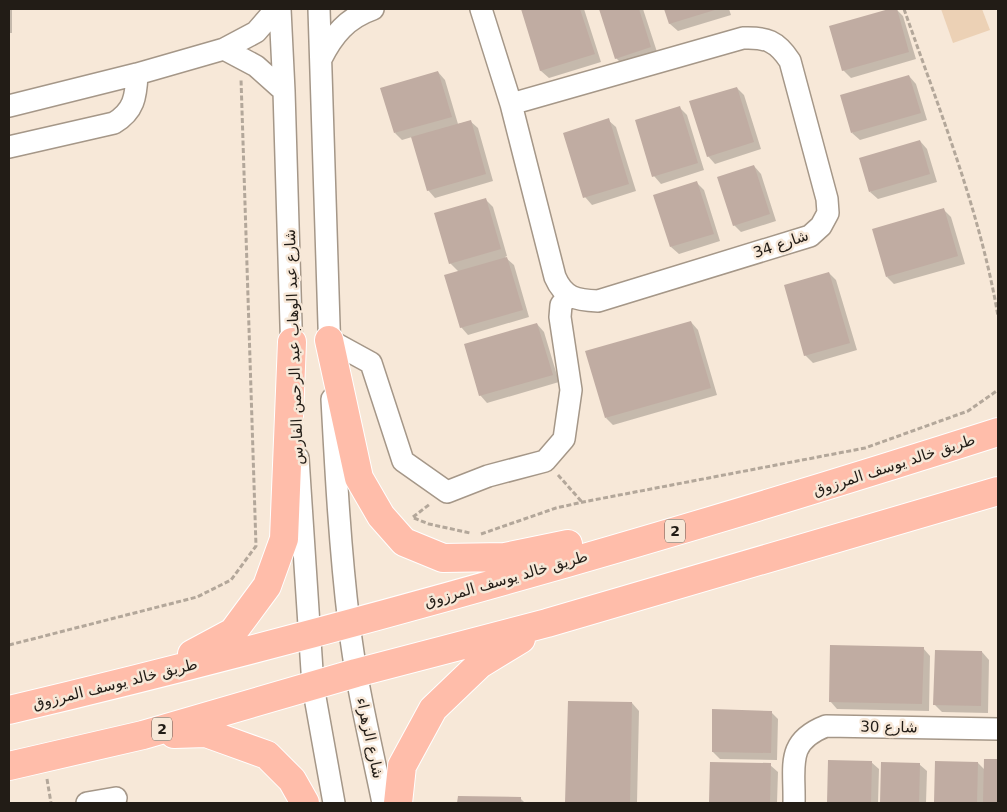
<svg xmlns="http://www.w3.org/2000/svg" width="1007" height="812" font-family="'DejaVu Sans',Cairo,sans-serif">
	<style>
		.green { fill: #ecd1b5 }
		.shadow { fill: #0003 }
		.building { fill: #c0aca2 }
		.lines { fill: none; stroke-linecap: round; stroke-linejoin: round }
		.minor-casing { stroke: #a59788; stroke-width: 24 }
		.major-casing { stroke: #fff; stroke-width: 30 }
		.path { stroke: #b3a79a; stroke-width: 3; stroke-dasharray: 5 2.5; stroke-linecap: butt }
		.minor { stroke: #fff; stroke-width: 21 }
		.major { stroke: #ffbdaa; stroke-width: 28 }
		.labels { text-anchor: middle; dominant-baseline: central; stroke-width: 5; stroke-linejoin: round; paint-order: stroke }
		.shield { fill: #f7e8d8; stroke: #625950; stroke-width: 1 }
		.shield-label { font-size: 14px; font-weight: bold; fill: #221c16 }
		.street-label { font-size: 15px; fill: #221c16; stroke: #f7e8d8 }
	</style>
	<rect width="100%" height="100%" fill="#f7e8d8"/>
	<path class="green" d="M 941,9 L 982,9 L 990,30 L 953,43 Z"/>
	<path class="shadow" d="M 9,9 L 12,9 L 12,33 L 9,33 Z
		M 522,9 L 584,9 L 601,62 L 549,78 L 541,71 Z
		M 600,9 L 643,9 L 658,55 L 623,65 L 616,58 Z
		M 666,9 L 729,9 L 731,15 L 678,31 L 670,24 Z
		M 896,9 L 903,16 L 916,59 L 851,78 L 843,70 L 831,27 Z
		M 438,72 L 445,80 L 458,124 L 470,121 L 478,128 L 493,181 L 435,198 L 428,190 L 412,137 L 402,140 L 395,133 Z
		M 909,76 L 916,84 L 927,120 L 860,140 L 852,133 Z
		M 737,88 L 744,95 L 761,149 L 715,164 L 708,156 Z
		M 679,107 L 687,115 L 704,170 L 661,184 L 654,176 Z
		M 608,120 L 616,127 L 636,191 L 592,205 L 585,197 Z
		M 920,141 L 927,149 L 937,182 L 878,199 L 870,192 Z
		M 754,166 L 761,174 L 776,221 L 741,232 L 734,225 Z
		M 697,183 L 704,190 L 720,241 L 679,254 L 671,247 Z
		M 485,199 L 493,207 L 507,256 L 505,257 L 514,265 L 529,317 L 468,335 L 461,327 L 459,272 L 450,263 Z
		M 944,210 L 951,217 L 965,264 L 894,284 L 887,277 Z
		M 829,273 L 836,280 L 857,350 L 813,363 L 805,355 Z
		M 691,322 L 698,330 L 717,395 L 613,425 L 606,418 Z
		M 537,324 L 544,332 L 559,382 L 487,403 L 480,395 Z
		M 923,648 L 930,656 L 929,711 L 837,709 L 830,701 Z
		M 982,652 L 989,660 L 988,713 L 942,712 L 935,705 Z
		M 569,702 L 632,703 L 639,711 L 637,803 L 567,803 Z
		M 771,712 L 778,719 L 777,760 L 720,759 L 713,752 Z
		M 985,760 L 998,761 L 998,803 L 935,803 L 936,762 L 978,763 L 985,770 Z
		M 829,761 L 871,762 L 879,769 L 878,803 L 828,803 Z
		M 711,763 L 770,765 L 778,772 L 777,803 L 711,803 Z
		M 882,763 L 919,764 L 927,771 L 926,803 L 881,803 Z
		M 459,797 L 521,799 L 525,803 L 459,803 Z"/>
	<path class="building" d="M 521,9 L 580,9 L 595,54 L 540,71 Z
		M 599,9 L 639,9 L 651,47 L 615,59 Z
		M 664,9 L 718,9 L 669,24 Z
		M 889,9 L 897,9 L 909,52 L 842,71 L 829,26 Z
		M 438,71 L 452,117 L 394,133 L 380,88 Z
		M 909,75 L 921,113 L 851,133 L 840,95 Z
		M 737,87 L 754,142 L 707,157 L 689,101 Z
		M 680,106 L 698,163 L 652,177 L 635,120 Z
		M 609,118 L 629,184 L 583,198 L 563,133 Z
		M 471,120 L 486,174 L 427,191 L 411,137 Z
		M 920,140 L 930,174 L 869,192 L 859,158 Z
		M 754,165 L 770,214 L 733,226 L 717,177 Z
		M 697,181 L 714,234 L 670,247 L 653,195 Z
		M 486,198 L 501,249 L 449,264 L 434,213 Z
		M 944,208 L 958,256 L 886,277 L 872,229 Z
		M 507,257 L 523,310 L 460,328 L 444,275 Z
		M 829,272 L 850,343 L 804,356 L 784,285 Z
		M 691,321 L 711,388 L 605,418 L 585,351 Z
		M 537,323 L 553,375 L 479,396 L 464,344 Z
		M 830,645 L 924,647 L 922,704 L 829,702 Z
		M 935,650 L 982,651 L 981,706 L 933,705 Z
		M 568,701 L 632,702 L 630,803 L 565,803 Z
		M 712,709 L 772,711 L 771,753 L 712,752 Z
		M 984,759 L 998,759 L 998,803 L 983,803 Z
		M 828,760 L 872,761 L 871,803 L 827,803 Z
		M 935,761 L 978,762 L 977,803 L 934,803 Z
		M 710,762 L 771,763 L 770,803 L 709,803 Z
		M 881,762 L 920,763 L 919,803 L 880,803 Z
		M 458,796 L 521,797 L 521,803 L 457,803 Z"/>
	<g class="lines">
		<g class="minor-casing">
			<path id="minor" d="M 280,9 L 284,91 L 292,358
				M 319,9 L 330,356
				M 481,9 L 511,104 L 555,277 C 564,298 576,300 598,301 L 810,236 L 821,226 L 828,213 L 827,199 L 790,61 C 777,41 766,37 743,38 L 511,104
				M 224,49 L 256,66 L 284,91
				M 321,59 C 333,35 347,18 373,9
				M 9,106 L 137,74 L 224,49 L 256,32 L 276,9
				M 9,147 L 114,123 C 134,111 136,97 137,74
				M 329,340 L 371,363 L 403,461 L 447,492 L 488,476 L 545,461 L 564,439 L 571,390 L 560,317 L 561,305 L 567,297
				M 332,399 C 336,474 340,549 349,623 C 356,684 371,744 383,803
				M 298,458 L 313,686 L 334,803
				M 87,803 L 116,798
				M 794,803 C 795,766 785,742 826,726 L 998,729"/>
		</g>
		<g class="major-casing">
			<path id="major" d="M 329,340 L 359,478 L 381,516 L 404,542 L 443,558 L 505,557 L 568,544
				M 192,654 L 233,632 L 267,586 L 284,539 L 292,342
				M 9,710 C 342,631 672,536 998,432
				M 174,734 L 206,733 L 267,755 L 292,780 L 305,803
				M 9,766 L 143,735 L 356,673 L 547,623 L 998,491
				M 398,803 L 402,766 L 433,709 L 480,664 L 521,639"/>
		</g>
		<path class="path" d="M 904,9 C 939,109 980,211 998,316
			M 558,475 L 582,502
			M 413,517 L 430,504
			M 414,518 L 429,524 L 470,533
			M 481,534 L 556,508 L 583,502 L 865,448 L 968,411 L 998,390
			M 9,645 L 197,597 L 231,580 L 256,546 L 241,79
			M 47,779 L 51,803"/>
		<use href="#minor" class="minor"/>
		<use href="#major" class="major"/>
	</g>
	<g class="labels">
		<g class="shield">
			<rect x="665" y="519.5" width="20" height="23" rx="4"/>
			<rect x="152" y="717.5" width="20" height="23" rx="4"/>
		</g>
		<g class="shield-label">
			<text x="675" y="531">2</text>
			<text x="162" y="729">2</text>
		</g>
		<g class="street-label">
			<text transform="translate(781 244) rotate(-19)">شارع 34</text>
			<text transform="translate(294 347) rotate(-92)">شارع عبد الوهاب عبد الرحمن الفارس</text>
			<text transform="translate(894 465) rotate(-18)">طريق خالد يوسف المرزوق</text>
			<text transform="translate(506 579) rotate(-16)">طريق خالد يوسف المرزوق</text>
			<text transform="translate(115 684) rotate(-14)">طريق خالد يوسف المرزوق</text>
			<text transform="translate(889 727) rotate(1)">شارع 30</text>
			<text transform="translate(370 738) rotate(78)">شارع الزهراء</text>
		</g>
	</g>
	<rect width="1007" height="812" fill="none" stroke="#221c16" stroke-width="20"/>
</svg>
